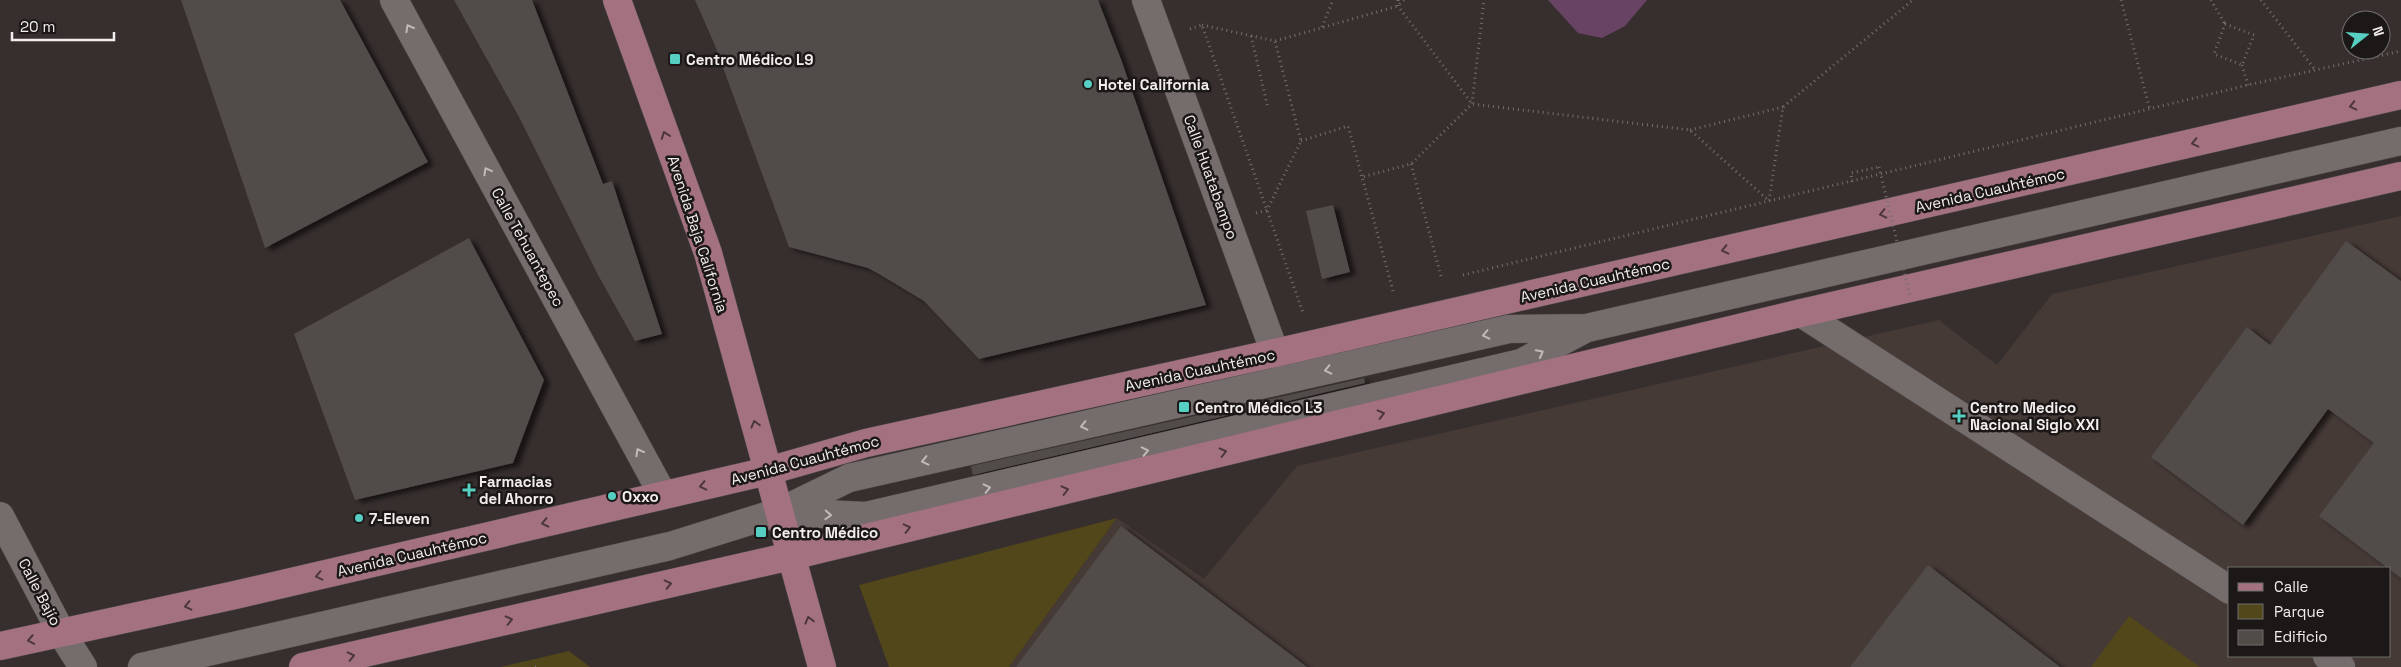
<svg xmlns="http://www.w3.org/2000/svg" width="2401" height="667" font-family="'Space Grotesk',sans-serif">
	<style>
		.built { fill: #463a37; fill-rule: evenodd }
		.green { fill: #52461b }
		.water { fill: #684364 }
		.building { fill: #514c48; filter: url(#shadow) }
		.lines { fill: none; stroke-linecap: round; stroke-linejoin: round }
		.minor-casing { stroke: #504b4a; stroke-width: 29 }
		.major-casing { stroke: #504b4a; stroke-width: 29 }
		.path { stroke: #746e6d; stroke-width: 3; stroke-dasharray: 1 4; stroke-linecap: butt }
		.minor { stroke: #756d6c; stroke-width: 28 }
		.major { stroke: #a3717f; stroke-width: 28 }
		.path-bridge { stroke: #746e6d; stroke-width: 3; stroke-dasharray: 1 4; stroke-linecap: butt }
		.oneway { stroke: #c0bab9 }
		.oneway2 { stroke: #4b373b }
		.poi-dot { fill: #57cec2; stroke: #1b1817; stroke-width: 2 }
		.labels { text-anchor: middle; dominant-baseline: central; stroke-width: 5; stroke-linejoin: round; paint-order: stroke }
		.poi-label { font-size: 15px; font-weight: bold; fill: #f2eeed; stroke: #1b1817; text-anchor: start }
		.street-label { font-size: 15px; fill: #f2eeed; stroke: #1b1817 }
	</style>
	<defs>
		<filter id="shadow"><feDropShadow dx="5.5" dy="3" stdDeviation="2.5" flood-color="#0009"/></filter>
	</defs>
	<rect width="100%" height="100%" fill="#362f2e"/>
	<path class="built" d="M 2401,216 L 2401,667 L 1009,667 L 1117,518 L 1204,579 L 1297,466 L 1939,320 L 1997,365 L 2052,294 ZM 2230,568 L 2390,568 L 2390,656 L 2230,656 Z"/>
	<path class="green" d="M 1117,518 L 1009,667 L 889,667 L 859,585 Z
		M 2129,616 L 2200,667 L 2091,667 Z
		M 569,651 L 590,667 L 500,667 Z"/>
	<path class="water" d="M 1548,0 L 1647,0 L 1625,26 L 1602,38 L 1578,33 Z"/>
	<path class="building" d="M 181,0 L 340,0 L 428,162 L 265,248 Z
		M 454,0 L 532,0 L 603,184 L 612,181 L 662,334 L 635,341 L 598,275 L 519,117 Z
		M 695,0 L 1098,0 L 1122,62 L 1206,305 L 979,359 L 924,301 L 879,274 L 868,268 L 789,247 L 714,43 Z
		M 1333,205 L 1350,272 L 1322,279 L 1306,211 Z
		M 469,238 L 544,380 L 513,463 L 355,500 L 294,334 Z
		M 2346,241 L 2401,281 L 2401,578 L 2319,516 L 2374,443 L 2328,409 L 2243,525 L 2151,457 L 2247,327 L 2270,345 Z
		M 1364,378 L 1365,383 L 973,475 L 971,466 Z
		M 1121,526 L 1307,667 L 1016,667 Z
		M 1928,565 L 2060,667 L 1850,667 Z"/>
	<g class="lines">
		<g class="minor-casing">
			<path id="minor" d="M 394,0 L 663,495
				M 1146,0 L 1275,353
				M 1801,313 L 2230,590
				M 782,512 L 866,516 L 1521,363 L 1583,330
				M 0,516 L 62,634 L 83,667
				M 2327,656 L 2341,667
				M 142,667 L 670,546 L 779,512 L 849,478 L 1509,329 L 1587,328 L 2401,141"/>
		</g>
		<g class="major-casing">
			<path id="major" d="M 617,0 L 708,253 L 822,667
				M 0,646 L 235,595 L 768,471 L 866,443 L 1275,353 L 2401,95
				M 303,667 L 791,556 L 1801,313 L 2401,176"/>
		</g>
		<path class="path" d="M 1398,0 L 1398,6 L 1472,104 L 1690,130 L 1769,201 L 1783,107 L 1913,0
			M 2121,0 L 2150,110
			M 2211,0 L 2225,24
			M 2261,0 L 2316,71
			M 2225,24 L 2254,35 L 2242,65 L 2214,54 Z
			M 1202,25 L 1275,41 L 1398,6 L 1404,0
			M 1322,27 L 1333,0
			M 1190,29 L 1202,25 L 1303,313
			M 1251,36 L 1268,108
			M 2242,65 L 2248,85
			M 1690,130 L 1783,107
			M 1301,141 L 1348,126 L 1362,177
			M 1411,164 L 1442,280
			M 1852,182 L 1851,173 L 1879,167
			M 1256,213 L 1267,210 L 1301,141 L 1275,41
			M 1463,275 L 2248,85 L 2401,51
			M 1393,291 L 1362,177 L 1411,164 L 1472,104 L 1484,0
			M 535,667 L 538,667"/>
		<use href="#minor" class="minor"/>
		<use href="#major" class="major"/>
		<path class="path-bridge" d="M 1879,167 L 1910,296"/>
	</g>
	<defs><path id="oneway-chevron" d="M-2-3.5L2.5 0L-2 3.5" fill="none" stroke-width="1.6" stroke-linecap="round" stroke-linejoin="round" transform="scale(1.25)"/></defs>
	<g class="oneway">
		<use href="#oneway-chevron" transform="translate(409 28) rotate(-119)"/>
		<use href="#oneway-chevron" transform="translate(487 171) rotate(-119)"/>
		<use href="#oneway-chevron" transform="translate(1486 335) rotate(167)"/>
		<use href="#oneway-chevron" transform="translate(1540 353) rotate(-28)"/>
		<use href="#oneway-chevron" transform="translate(1328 370) rotate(167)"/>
		<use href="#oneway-chevron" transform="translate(1084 426) rotate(167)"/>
		<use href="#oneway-chevron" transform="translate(1145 451) rotate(-13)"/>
		<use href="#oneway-chevron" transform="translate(639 452) rotate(-119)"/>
		<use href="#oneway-chevron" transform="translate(925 461) rotate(167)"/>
		<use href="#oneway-chevron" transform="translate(987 488) rotate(-13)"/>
		<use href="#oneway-chevron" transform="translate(828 515) rotate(3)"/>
	</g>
	<g class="oneway2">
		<use href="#oneway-chevron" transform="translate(2353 106) rotate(167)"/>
		<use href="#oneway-chevron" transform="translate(665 135) rotate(-110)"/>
		<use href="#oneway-chevron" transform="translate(2195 143) rotate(167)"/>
		<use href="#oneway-chevron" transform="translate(1883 214) rotate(167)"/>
		<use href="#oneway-chevron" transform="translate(1725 250) rotate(167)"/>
		<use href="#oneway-chevron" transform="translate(1381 414) rotate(-14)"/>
		<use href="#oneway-chevron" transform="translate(755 424) rotate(-105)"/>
		<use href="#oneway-chevron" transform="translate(1223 452) rotate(-14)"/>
		<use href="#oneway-chevron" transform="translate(703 486) rotate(167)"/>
		<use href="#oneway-chevron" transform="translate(1065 490) rotate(-14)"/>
		<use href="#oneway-chevron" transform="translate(545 523) rotate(167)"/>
		<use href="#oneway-chevron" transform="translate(907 528) rotate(-14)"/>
		<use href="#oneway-chevron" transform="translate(319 576) rotate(167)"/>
		<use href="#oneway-chevron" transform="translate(668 584) rotate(-13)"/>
		<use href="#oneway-chevron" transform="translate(188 606) rotate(167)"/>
		<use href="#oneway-chevron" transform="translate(509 620) rotate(-13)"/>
		<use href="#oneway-chevron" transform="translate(809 620) rotate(-105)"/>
		<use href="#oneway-chevron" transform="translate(31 640) rotate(169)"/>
		<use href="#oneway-chevron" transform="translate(351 656) rotate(-13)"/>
	</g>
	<g class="poi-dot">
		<rect x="669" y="53" width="12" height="12" rx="2.5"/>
		<circle cx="1088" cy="84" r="5"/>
		<rect x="1178" y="401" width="12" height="12" rx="2.5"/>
		<path d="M1956.5 408.5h5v5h5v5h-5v5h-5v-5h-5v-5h5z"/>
		<path d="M466.5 482.5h5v5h5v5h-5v5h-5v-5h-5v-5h5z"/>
		<circle cx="612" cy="496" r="5"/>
		<circle cx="359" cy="518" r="5"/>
		<rect x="755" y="526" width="12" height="12" rx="2.5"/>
	</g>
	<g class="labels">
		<g class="poi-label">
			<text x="686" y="59">Centro Médico L9</text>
			<text x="1098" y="84">Hotel California</text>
			<text x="1195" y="407">Centro Médico L3</text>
			<text x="1970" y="407">Centro Medico<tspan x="1970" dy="17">Nacional Siglo XXI</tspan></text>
			<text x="479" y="481">Farmacias<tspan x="479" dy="17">del Ahorro</tspan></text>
			<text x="622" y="496">Oxxo</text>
			<text x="369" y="518">7-Eleven</text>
			<text x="772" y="532">Centro Médico</text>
		</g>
		<g class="street-label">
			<text transform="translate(1211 177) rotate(70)">Calle Huatabampo</text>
			<text transform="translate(1990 190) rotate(-13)">Avenida Cuauhtémoc</text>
			<text transform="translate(698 234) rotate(72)">Avenida Baja California</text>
			<text transform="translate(528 247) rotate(61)">Calle Tehuantepec</text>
			<text transform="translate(1595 280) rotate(-13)">Avenida Cuauhtémoc</text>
			<text transform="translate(1200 370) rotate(-12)">Avenida Cuauhtémoc</text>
			<text transform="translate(805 460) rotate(-15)">Avenida Cuauhtémoc</text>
			<text transform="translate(412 554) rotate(-13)">Avenida Cuauhtémoc</text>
			<text transform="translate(40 592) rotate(62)">Calle Bajío</text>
		</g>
	</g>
	<rect x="2228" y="567" width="162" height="90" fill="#1b1817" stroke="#716e6d"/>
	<rect x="2238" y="583" width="25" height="8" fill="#a3717f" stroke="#716e6d"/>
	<text x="2274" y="592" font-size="15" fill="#f2eeed">Calle</text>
	<rect x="2238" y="604" width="25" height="15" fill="#52461b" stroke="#716e6d"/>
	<text x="2274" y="617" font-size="15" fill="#f2eeed">Parque</text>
	<rect x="2238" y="630" width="25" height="15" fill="#514c48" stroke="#716e6d"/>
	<text x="2274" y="642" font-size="15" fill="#f2eeed">Edificio</text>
	<g transform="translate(2366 35) rotate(73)"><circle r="24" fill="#1b1817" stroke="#716e6d"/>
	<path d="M0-4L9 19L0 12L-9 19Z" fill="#57cec2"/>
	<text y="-8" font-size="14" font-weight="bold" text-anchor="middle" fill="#f2eeed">N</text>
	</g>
	<path d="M12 32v8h102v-8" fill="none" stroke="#f2eeed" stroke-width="2.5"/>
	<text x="20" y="32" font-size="15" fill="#f2eeed" stroke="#1b1817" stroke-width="4" paint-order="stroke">20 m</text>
</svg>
